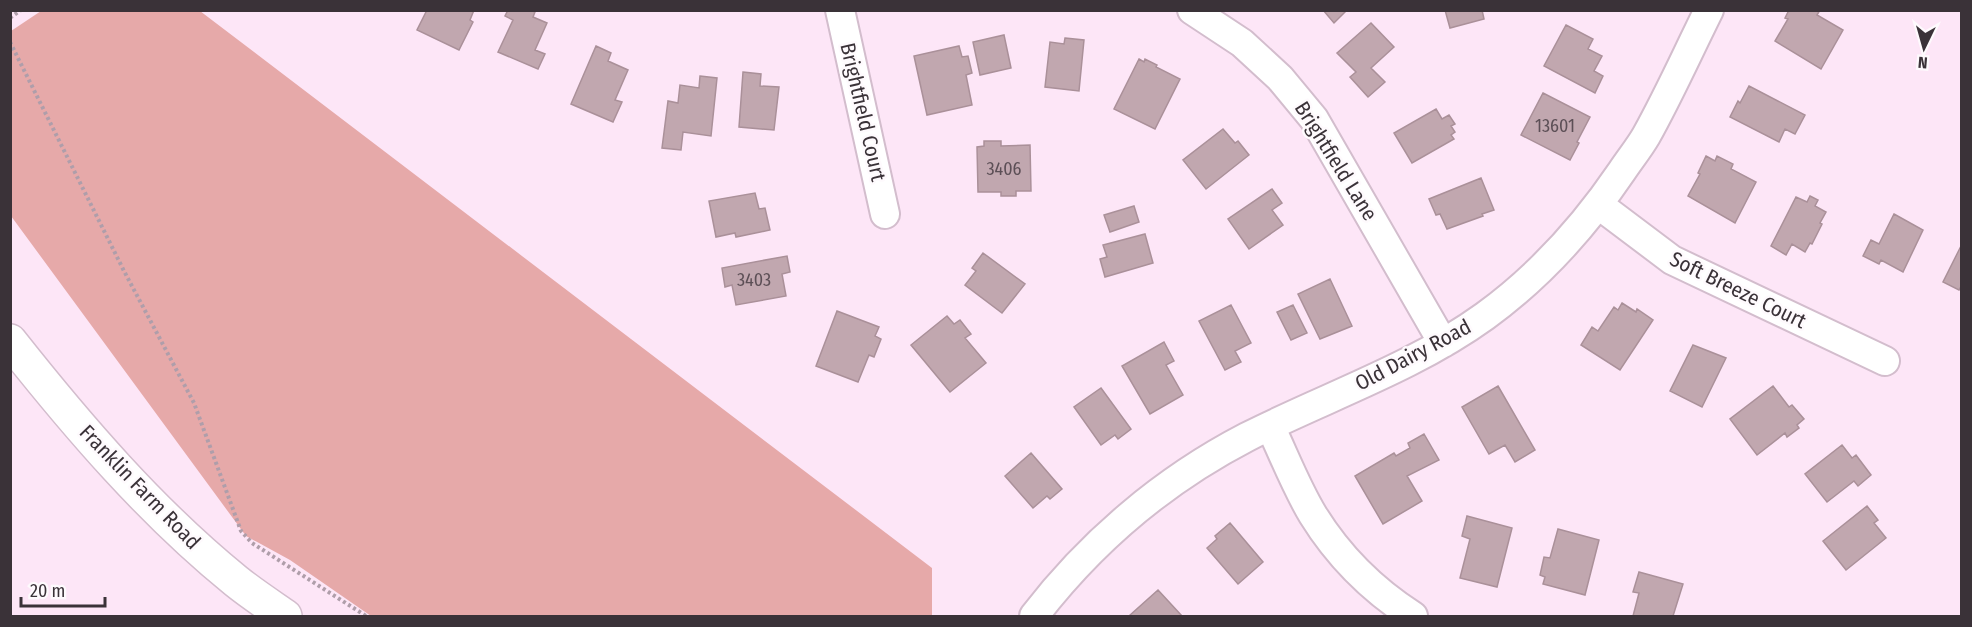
<svg xmlns="http://www.w3.org/2000/svg" width="1972" height="627" font-family="'Fira Sans Condensed',sans-serif">
	<style>
		.green { fill: #e6a9a9 }
		.building { fill: #c1a7af; stroke: #aa9099; stroke-width: 1.5 }
		.lines { fill: none; stroke-linecap: round; stroke-linejoin: round }
		.street-casing { stroke: #d3bdcd; stroke-width: 32 }
		.secondary-casing { stroke: #d3bdcd; stroke-width: 36 }
		.path { stroke: #af9eaa; stroke-width: 4; stroke-dasharray: 3 3; stroke-linecap: butt }
		.street { stroke: #fff; stroke-width: 28 }
		.secondary { stroke: #fff; stroke-width: 33 }
		.labels { text-anchor: middle; dominant-baseline: central; stroke-width: 5; stroke-linejoin: round; paint-order: stroke }
		.number-label { font-size: 18px; fill: #5c4f56 }
		.street-label { font-size: 21px; fill: #3a3238; stroke: #fefafd }
	</style>
	<rect width="100%" height="100%" fill="#fde6f7"/>
	<path class="green" d="M 41,11 L 200,11 L 932,568 L 932,616 L 371,616 L 290,560 L 246,536 L 11,216 L 11,31 Z"/>
	<path class="building" d="M 427,10 L 474,10 L 470,20 L 473,22 L 459,50 L 417,30 Z
		M 508,10 L 530,10 L 535,12 L 533,17 L 547,23 L 535,50 L 545,54 L 538,69 L 498,52 L 513,20 L 505,16 Z
		M 1323,10 L 1347,10 L 1334,23 Z
		M 1445,10 L 1482,10 L 1484,19 L 1450,28 Z
		M 1789,10 L 1820,10 L 1817,15 L 1843,30 L 1821,69 L 1775,41 L 1788,19 L 1785,18 Z
		M 1371,23 L 1394,47 L 1371,68 L 1385,82 L 1368,97 L 1350,77 L 1356,72 L 1337,53 Z
		M 1566,25 L 1593,39 L 1588,49 L 1602,56 L 1594,71 L 1603,76 L 1595,93 L 1544,66 Z
		M 1004,35 L 1011,68 L 980,75 L 973,42 Z
		M 1065,38 L 1084,40 L 1079,91 L 1045,87 L 1050,42 L 1064,44 Z
		M 596,46 L 611,53 L 608,61 L 628,70 L 615,100 L 622,102 L 613,122 L 571,104 Z
		M 959,46 L 962,57 L 968,56 L 972,73 L 966,75 L 972,105 L 927,115 L 914,56 Z
		M 1139,59 L 1144,62 L 1145,59 L 1157,65 L 1156,67 L 1180,79 L 1155,129 L 1114,109 Z
		M 743,72 L 761,74 L 760,86 L 779,87 L 774,130 L 739,127 Z
		M 700,76 L 717,78 L 711,136 L 683,132 L 681,150 L 662,148 L 668,101 L 678,103 L 680,85 L 699,88 Z
		M 1749,86 L 1805,115 L 1795,134 L 1785,129 L 1779,142 L 1730,117 L 1738,101 L 1740,103 Z
		M 1543,93 L 1590,117 L 1577,142 L 1579,143 L 1570,160 L 1521,135 Z
		M 1436,109 L 1442,119 L 1449,115 L 1455,124 L 1451,126 L 1455,132 L 1451,135 L 1454,139 L 1412,163 L 1394,133 Z
		M 1223,129 L 1235,143 L 1238,141 L 1249,155 L 1206,189 L 1183,160 Z
		M 984,141 L 1001,141 L 1001,146 L 1030,145 L 1031,191 L 1016,191 L 1016,196 L 1001,196 L 1001,192 L 978,192 L 977,147 L 984,146 Z
		M 1706,156 L 1715,161 L 1717,156 L 1733,164 L 1731,169 L 1756,182 L 1735,223 L 1688,196 L 1700,174 L 1698,173 Z
		M 1481,178 L 1494,210 L 1482,214 L 1483,216 L 1447,229 L 1440,214 L 1436,215 L 1429,199 Z
		M 1272,189 L 1282,203 L 1272,210 L 1283,225 L 1249,249 L 1228,219 Z
		M 755,193 L 759,209 L 765,208 L 770,230 L 736,237 L 735,233 L 716,237 L 709,201 Z
		M 1810,196 L 1818,200 L 1815,206 L 1826,212 L 1820,223 L 1822,224 L 1812,244 L 1810,243 L 1805,252 L 1792,244 L 1786,255 L 1771,246 L 1796,197 L 1807,202 Z
		M 1134,206 L 1139,222 L 1110,232 L 1104,215 Z
		M 1894,214 L 1923,230 L 1903,272 L 1881,260 L 1879,264 L 1863,256 L 1871,240 L 1879,244 Z
		M 1145,234 L 1153,263 L 1105,277 L 1100,259 L 1107,257 L 1103,245 Z
		M 1962,244 L 1962,285 L 1959,290 L 1943,282 Z
		M 983,253 L 1025,284 L 1002,313 L 965,285 L 976,271 L 972,268 Z
		M 787,256 L 790,272 L 782,274 L 786,296 L 736,305 L 732,285 L 725,287 L 722,268 Z
		M 1330,279 L 1352,326 L 1320,339 L 1298,294 Z
		M 1622,303 L 1636,312 L 1637,309 L 1653,320 L 1620,370 L 1581,345 L 1592,327 L 1598,331 L 1614,307 L 1618,310 Z
		M 1231,305 L 1251,343 L 1235,351 L 1241,362 L 1225,370 L 1199,321 Z
		M 1293,305 L 1307,333 L 1291,340 L 1277,312 Z
		M 837,311 L 879,327 L 875,336 L 881,339 L 874,357 L 869,355 L 858,382 L 816,366 Z
		M 947,316 L 954,324 L 960,320 L 971,334 L 965,338 L 986,363 L 950,392 L 911,345 Z
		M 1164,342 L 1174,361 L 1166,365 L 1183,395 L 1150,414 L 1122,366 Z
		M 1693,345 L 1726,358 L 1702,407 L 1670,391 Z
		M 1498,386 L 1535,450 L 1515,462 L 1505,445 L 1489,454 L 1462,407 Z
		M 1773,386 L 1789,407 L 1792,405 L 1804,419 L 1797,425 L 1799,428 L 1787,437 L 1785,433 L 1757,455 L 1730,419 Z
		M 1101,388 L 1131,429 L 1118,439 L 1115,435 L 1101,445 L 1074,407 Z
		M 1424,434 L 1439,460 L 1407,476 L 1422,501 L 1383,524 L 1355,476 L 1394,453 L 1396,456 L 1410,448 L 1408,443 Z
		M 1842,445 L 1852,458 L 1856,455 L 1871,475 L 1858,486 L 1854,481 L 1827,502 L 1805,474 Z
		M 1031,453 L 1062,489 L 1050,499 L 1047,496 L 1033,508 L 1005,476 Z
		M 1867,506 L 1878,520 L 1874,523 L 1886,538 L 1846,570 L 1823,541 Z
		M 1467,516 L 1512,528 L 1497,587 L 1460,578 L 1470,539 L 1462,536 Z
		M 1230,523 L 1263,562 L 1238,584 L 1207,548 L 1217,539 L 1215,536 Z
		M 1558,529 L 1599,540 L 1585,595 L 1543,584 L 1545,577 L 1540,575 L 1544,557 L 1550,558 Z
		M 1639,572 L 1683,584 L 1673,616 L 1633,616 L 1639,593 L 1633,592 Z
		M 1158,590 L 1182,616 L 1129,616 Z"/>
	<g class="lines">
		<g class="street-casing">
			<path id="street" d="M 840,10 L 885,214
				M 1192,10 L 1242,43 L 1280,78 L 1314,119 L 1443,343
				M 1599,205 L 1672,260 L 1885,361
				M 1270,426 C 1284,455 1296,487 1313,515 C 1339,557 1371,589 1413,616
				M 1034,616 C 1091,542 1164,480 1247,437 C 1326,397 1413,368 1485,316 C 1540,276 1584,227 1622,171 C 1630,159 1639,148 1646,136 C 1669,95 1688,52 1709,10"/>
		</g>
		<g class="secondary-casing">
			<path id="secondary" d="M 10,341 C 78,427 151,512 236,581 C 252,594 269,605 285,616"/>
		</g>
		<path class="path" d="M 10,18 L 21,10
			M 10,42 L 124,271 L 194,403 L 241,531 L 252,543 L 366,616"/>
		<use href="#street" class="street"/>
		<use href="#secondary" class="secondary"/>
	</g>
	<g class="labels">
		<g class="number-label">
			<text x="1555" y="126">13601</text>
			<text x="1004" y="169">3406</text>
			<text x="754" y="280">3403</text>
		</g>
		<g class="street-label">
			<text transform="translate(863 112) rotate(77)">Brightfield Court</text>
			<text transform="translate(1336 161) rotate(58)">Brightfield Lane</text>
			<text transform="translate(1738 290) rotate(26)">Soft Breeze Court</text>
			<text transform="translate(1413 355) rotate(-28)">Old Dairy Road</text>
			<text transform="translate(140 487) rotate(46)">Franklin Farm Road</text>
		</g>
	</g>
	<rect width="1972" height="627" fill="none" stroke="#3a3238" stroke-width="24"/>
	<g transform="translate(1924 48) rotate(185)" stroke="#fefafd" stroke-width="4.5" paint-order="stroke">
	<path d="M0-4.5L10 22L0 15L-10 22Z" fill="#3a3238"/>
	<text y="-9" font-size="16" font-weight="bold" text-anchor="middle" fill="#3a3238">N</text>
	</g>
	<path d="M21 597v9h84v-9" fill="none" stroke="#3a3238" stroke-width="3"/>
	<text x="30" y="597" font-size="18" fill="#3a3238" stroke="#fefafd" stroke-width="4.5" paint-order="stroke">20 m</text>
</svg>
